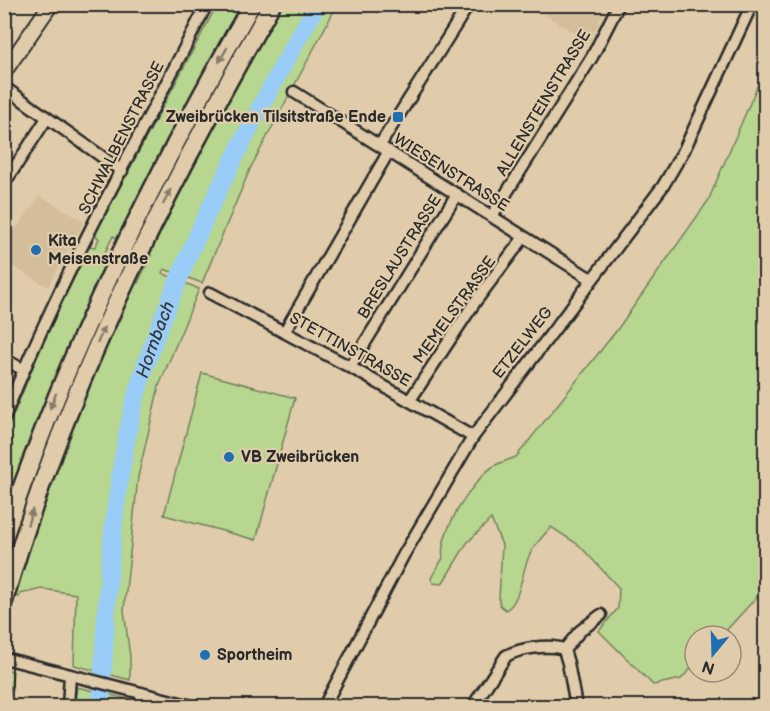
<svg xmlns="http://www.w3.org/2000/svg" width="770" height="711" font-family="'Balsamiq Sans',sans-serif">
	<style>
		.built { fill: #d4bd9b }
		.green { fill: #b7d68f; stroke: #71805d; stroke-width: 1.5; fill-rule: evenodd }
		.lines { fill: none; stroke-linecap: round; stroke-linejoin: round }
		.river { stroke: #99cdf7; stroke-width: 18 }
		.minor-casing { stroke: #2b2b2b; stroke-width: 15 }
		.major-casing { stroke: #2b2b2b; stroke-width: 18 }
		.highway-casing { stroke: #2b2b2b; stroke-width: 21 }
		.minor { stroke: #e0ccaa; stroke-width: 10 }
		.major { stroke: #e0ccaa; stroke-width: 14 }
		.highway { stroke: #e0ccaa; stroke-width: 16 }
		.oneway { fill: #867c6a }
		.poi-dot { fill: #1f6fb2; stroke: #e0ccaa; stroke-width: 2 }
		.labels { text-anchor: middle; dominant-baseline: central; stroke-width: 4.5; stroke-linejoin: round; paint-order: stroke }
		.street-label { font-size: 16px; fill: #2b2b2b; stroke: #e0ccaa }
		.poi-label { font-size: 16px; font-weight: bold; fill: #2b2b2b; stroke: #e0ccaa; text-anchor: start }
		.water-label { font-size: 18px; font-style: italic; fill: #363b3f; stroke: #e0ccaa }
	</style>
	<rect width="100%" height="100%" fill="#e0ccaa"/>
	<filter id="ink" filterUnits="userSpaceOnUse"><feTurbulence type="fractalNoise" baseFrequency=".0167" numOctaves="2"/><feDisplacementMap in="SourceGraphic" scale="12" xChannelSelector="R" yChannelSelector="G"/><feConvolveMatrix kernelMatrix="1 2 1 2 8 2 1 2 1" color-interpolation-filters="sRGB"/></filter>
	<g filter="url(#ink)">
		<path class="built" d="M 529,5 L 607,4 L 607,5 L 589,42 Z
			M 40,196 L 84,221 L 48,287 L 5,262 L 5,237 L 8,232 L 12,234 Z"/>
		<path class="green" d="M 217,5 L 337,5 L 250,169 L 202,283 L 164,269 L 162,273 L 199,289 L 159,386 L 138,477 L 124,610 L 130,657 L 130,680 L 74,665 L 76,594 L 42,589 L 20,594 L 19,597 L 5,592 L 4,438 L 43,342 L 89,246 L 95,247 L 99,239 L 95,234 ZM 113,236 L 151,255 L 138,283 L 99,265 Z
			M 765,68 L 765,588 L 721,636 L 695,636 L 695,664 L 681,679 L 653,685 L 599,631 L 618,608 L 619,588 L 579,545 L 551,527 C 544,535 535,544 530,554 C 521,572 521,601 506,610 L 500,605 L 499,599 L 502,545 L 491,519 L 467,543 L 442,584 L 433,583 L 431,578 L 443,558 C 438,534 473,479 494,466 C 500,462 509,460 516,457 L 617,330 L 708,201 Z
			M 202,373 L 295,398 L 256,540 L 164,515 Z
			M 5,668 L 13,672 L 8,706 L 5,706 Z
			M 77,687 L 128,699 L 127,706 L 74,706 Z"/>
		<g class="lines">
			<path class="river" id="s1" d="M 101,706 C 106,610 110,513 131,417 C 142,367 162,319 182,271 C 221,179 267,91 318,4"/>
			<g class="minor-casing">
				<path id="minor" d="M 4,87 L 122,171
					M 294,92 L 591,279
					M 380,145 L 469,4
					M 4,184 L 47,118
					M 492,216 L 592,57 L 619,4
					M 210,293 L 350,367 L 473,437
					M 285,331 L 389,151
					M 4,359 L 24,370
					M 350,367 L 457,194
					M 410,400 L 475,302 L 524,237
					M 4,418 C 61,275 138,141 207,4
					M 564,650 L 580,631 L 601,615
					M 4,658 L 192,706
					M 68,706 L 70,675
					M 141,706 L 142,693
					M 324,706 L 403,556 L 473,437 L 663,186 L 684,150 L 752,4
					M 473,706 L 506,656 C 520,648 545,645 560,648 L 564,650 L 568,663 L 576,706"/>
			</g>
			<g class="major-casing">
				<path id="major" d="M 4,72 L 51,4"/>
			</g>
			<g class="highway-casing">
				<path id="highway" d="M 4,538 C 67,350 154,176 252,4
					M 4,601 C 65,389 163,195 272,4"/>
			</g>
			<use href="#minor" class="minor"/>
			<use href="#major" class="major"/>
			<use href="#highway" class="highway"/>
		</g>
		<defs><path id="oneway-solid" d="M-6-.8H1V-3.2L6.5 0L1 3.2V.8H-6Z" transform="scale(1.5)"/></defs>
		<g class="oneway">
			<use href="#oneway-solid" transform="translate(223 55) rotate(120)"/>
			<use href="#oneway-solid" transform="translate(167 197) rotate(-63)"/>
			<use href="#oneway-solid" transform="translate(101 335) rotate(-66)"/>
			<use href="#oneway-solid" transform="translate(53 401) rotate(112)"/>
			<use href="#oneway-solid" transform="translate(30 517) rotate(-72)"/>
		</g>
	</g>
	<g class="poi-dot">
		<rect x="392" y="111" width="12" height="12" rx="3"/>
		<circle cx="36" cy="250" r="6"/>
		<circle cx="229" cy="457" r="6"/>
		<circle cx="205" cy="655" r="6"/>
	</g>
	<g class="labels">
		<g class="street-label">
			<text transform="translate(544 103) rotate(-59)">ALLENSTEINSTRASSE</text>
			<text transform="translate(122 138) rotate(-63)">SCHWALBENSTRASSE</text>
			<text transform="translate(451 173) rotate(32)">WIESENSTRASSE</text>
			<text transform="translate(400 257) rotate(-58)">BRESLAUSTRASSE</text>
			<text transform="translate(455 310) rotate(-54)">MEMELSTRASSE</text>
			<text transform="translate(523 343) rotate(-52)">ETZELWEG</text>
			<text transform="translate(350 350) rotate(29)">STETTINSTRASSE</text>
		</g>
		<g class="poi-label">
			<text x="386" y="117" text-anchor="end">Zweibrücken Tilsitstraße Ende</text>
			<text x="48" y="241">Kita<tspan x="48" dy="18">Meisenstraße</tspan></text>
			<text x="241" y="457">VB Zweibrücken</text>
			<text x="217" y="655">Sportheim</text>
		</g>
		<g class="water-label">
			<text stroke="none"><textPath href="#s1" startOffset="372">Hornbach</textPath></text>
		</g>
	</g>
	<rect width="770" height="711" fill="none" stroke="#e0ccaa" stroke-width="24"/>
	<rect x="12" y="12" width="746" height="687" fill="none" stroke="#2b2b2b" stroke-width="2" filter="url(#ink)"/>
	<g transform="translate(713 654) rotate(199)"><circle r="28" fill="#e0ccaa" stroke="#988c77" stroke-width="1.5"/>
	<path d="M0-4.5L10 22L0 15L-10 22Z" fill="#1f6fb2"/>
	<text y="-9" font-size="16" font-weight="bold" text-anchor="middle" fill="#2b2b2b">N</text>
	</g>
</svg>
